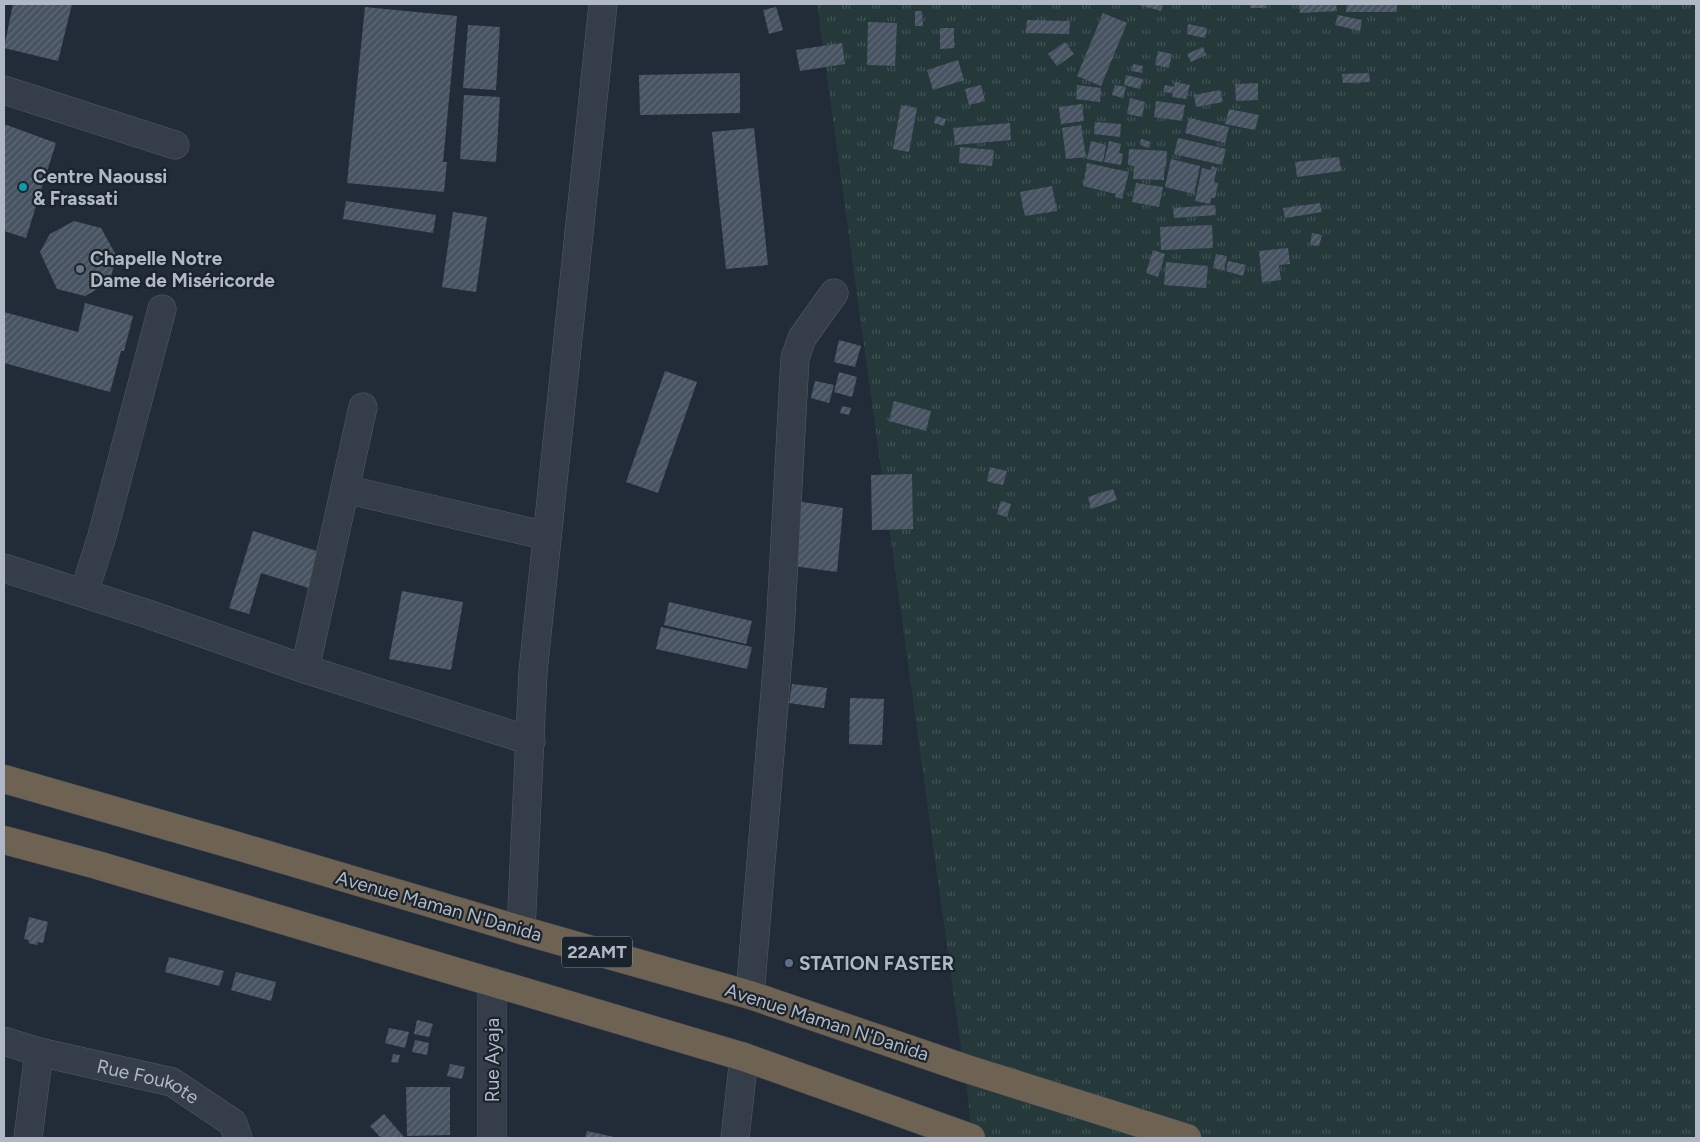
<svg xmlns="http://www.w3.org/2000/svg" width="1700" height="1142" font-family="Figtree,sans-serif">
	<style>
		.grass { fill: url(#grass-tufts) }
		.building { fill: url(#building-hatch) }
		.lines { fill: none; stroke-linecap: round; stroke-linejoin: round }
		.minor-casing { stroke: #535b66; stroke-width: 29 }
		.highway-casing { stroke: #404853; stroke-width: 29 }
		.minor { stroke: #353e48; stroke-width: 28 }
		.highway { stroke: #6e6353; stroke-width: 28 }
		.culture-dot { fill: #0f9aa8; stroke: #1b232d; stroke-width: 2 }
		.worship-dot { fill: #6b7280; stroke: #1b232d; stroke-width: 2 }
		.service-dot { fill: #5c6f8a; stroke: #1b232d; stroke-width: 2 }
		.labels { text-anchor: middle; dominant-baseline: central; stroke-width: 4.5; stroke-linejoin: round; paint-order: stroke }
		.shield { fill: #1b232d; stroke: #838b97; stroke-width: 1 }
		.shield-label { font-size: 18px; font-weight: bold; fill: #b0b8c5 }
		.poi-label { font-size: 19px; font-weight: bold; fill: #b0b8c5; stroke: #1b232d; text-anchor: start }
		.street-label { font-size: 19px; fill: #b0b8c5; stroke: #1b232d }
	</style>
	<defs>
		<pattern id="grass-tufts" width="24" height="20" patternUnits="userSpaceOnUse" patternTransform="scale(1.25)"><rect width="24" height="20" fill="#25393a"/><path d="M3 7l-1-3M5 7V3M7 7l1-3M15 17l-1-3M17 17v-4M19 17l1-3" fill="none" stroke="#425455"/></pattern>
		<pattern id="building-hatch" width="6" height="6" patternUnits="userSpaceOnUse" patternTransform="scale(1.25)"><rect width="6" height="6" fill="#485362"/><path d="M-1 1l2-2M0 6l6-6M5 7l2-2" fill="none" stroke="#606a77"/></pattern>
	</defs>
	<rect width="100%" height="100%" fill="#222c38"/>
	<path class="grass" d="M 817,4 L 1696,4 L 1696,1138 L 972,1138 L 970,1113 Z"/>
	<path class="building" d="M 13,4 L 72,4 L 58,61 L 4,48 Z
		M 1136,4 L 1163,4 L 1161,11 Z
		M 1250,4 L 1266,4 L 1266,8 L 1250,8 Z
		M 1299,4 L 1336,4 L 1337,11 L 1300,13 Z
		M 1347,4 L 1397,4 L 1397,12 L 1346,12 Z
		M 365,7 L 457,16 L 443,162 L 447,162 L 444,192 L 347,183 Z
		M 776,7 L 783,30 L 769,34 L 763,10 Z
		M 915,11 L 922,11 L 923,26 L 915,26 Z
		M 1103,13 L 1127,23 L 1101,86 L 1077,76 Z
		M 1338,15 L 1362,20 L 1360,31 L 1335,25 Z
		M 1027,20 L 1070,21 L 1069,34 L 1026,33 Z
		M 868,22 L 897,23 L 895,66 L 867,65 Z
		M 1188,24 L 1207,28 L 1205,38 L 1187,34 Z
		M 468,25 L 500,27 L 496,90 L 463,88 Z
		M 940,28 L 954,28 L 954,48 L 940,49 Z
		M 1065,42 L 1074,54 L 1057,66 L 1048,54 Z
		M 842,43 L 845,64 L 800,71 L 796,50 Z
		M 1203,47 L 1206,55 L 1191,62 L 1187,54 Z
		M 1158,51 L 1172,54 L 1169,68 L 1155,65 Z
		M 958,60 L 964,80 L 933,90 L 927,70 Z
		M 1133,64 L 1143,66 L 1142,73 L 1132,71 Z
		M 740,73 L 740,113 L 640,115 L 639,75 Z
		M 1369,73 L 1370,82 L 1343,83 L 1342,74 Z
		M 1126,75 L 1143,79 L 1140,89 L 1124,85 Z
		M 1175,82 L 1190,85 L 1186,99 L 1172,97 Z
		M 1258,83 L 1258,100 L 1236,101 L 1235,84 Z
		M 981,85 L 985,101 L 969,105 L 965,89 Z
		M 1077,85 L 1101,88 L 1100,102 L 1076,99 Z
		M 1115,85 L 1126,87 L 1123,98 L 1112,95 Z
		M 1165,85 L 1174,87 L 1172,93 L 1163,92 Z
		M 1220,90 L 1223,102 L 1196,107 L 1194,95 Z
		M 464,95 L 500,97 L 496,162 L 460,159 Z
		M 1130,98 L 1145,102 L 1142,117 L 1127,114 Z
		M 1156,101 L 1185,105 L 1182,121 L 1154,117 Z
		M 1082,104 L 1084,121 L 1061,124 L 1059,107 Z
		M 901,105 L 917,108 L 909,152 L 893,149 Z
		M 1229,109 L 1259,115 L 1255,130 L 1225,124 Z
		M 936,116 L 946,119 L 944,126 L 934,123 Z
		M 1189,118 L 1229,127 L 1225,143 L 1185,133 Z
		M 1095,122 L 1121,124 L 1120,137 L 1094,134 Z
		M 1010,123 L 1011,140 L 955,145 L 953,128 Z
		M 4,124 L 56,143 L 26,238 L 4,231 Z
		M 1081,125 L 1086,157 L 1066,159 L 1062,128 Z
		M 754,128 L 768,265 L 726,269 L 712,132 Z
		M 1178,138 L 1226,149 L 1222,165 L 1174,154 Z
		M 1141,139 L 1151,142 L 1149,148 L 1140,145 Z
		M 1091,141 L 1106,145 L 1103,162 L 1087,159 Z
		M 1109,141 L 1121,144 L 1119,153 L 1123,154 L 1121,165 L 1104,162 Z
		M 960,147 L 994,150 L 992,166 L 959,163 Z
		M 1129,149 L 1167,151 L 1166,167 L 1164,167 L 1164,180 L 1133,179 L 1134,166 L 1128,165 Z
		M 1339,157 L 1341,171 L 1297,177 L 1295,162 Z
		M 1171,159 L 1200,166 L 1194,194 L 1165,187 Z
		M 1087,163 L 1129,172 L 1122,199 L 1115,197 L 1116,194 L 1083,186 Z
		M 1212,166 L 1217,168 L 1214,182 L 1218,183 L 1215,198 L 1211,198 L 1210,204 L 1195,201 L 1202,168 L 1211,170 Z
		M 1136,183 L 1163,187 L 1159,207 L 1132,202 Z
		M 1052,186 L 1057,211 L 1025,216 L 1020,192 Z
		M 346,201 L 436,215 L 433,233 L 343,219 Z
		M 1320,203 L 1322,212 L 1285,218 L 1283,208 Z
		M 1215,205 L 1216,215 L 1174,218 L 1173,208 Z
		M 453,212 L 487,217 L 476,292 L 442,287 Z
		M 74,221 L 101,228 L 116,255 L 110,282 L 85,296 L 57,289 L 40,252 L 50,234 Z
		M 1212,225 L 1213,248 L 1161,250 L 1160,227 Z
		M 1312,233 L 1322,235 L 1319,246 L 1310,245 Z
		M 1288,248 L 1290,264 L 1279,265 L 1281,280 L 1262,282 L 1259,251 Z
		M 1153,250 L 1165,254 L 1158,277 L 1146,273 Z
		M 1216,254 L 1227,256 L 1224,270 L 1213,268 Z
		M 1228,261 L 1246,265 L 1243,276 L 1226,271 Z
		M 1166,262 L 1208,266 L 1206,288 L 1164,285 Z
		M 85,303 L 133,316 L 124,351 L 121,351 L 110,392 L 4,363 L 4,312 L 78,332 Z
		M 839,340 L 861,346 L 855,367 L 834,362 Z
		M 665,371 L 697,382 L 658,493 L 626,482 Z
		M 839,372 L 857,377 L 852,397 L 834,392 Z
		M 815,381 L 834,385 L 829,403 L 811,398 Z
		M 894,401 L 931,411 L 926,431 L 889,421 Z
		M 842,406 L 851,408 L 849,415 L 840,413 Z
		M 990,467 L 1007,471 L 1003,485 L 987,481 Z
		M 912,474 L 913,529 L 872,530 L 871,475 Z
		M 1113,489 L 1117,500 L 1091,509 L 1088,497 Z
		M 795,501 L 843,508 L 837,572 L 786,565 Z
		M 1001,501 L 1011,504 L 1007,517 L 997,514 Z
		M 253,531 L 323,553 L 312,589 L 261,573 L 249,614 L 229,608 Z
		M 402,591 L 463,602 L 451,670 L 389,659 Z
		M 669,602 L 752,621 L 746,644 L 664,625 Z
		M 661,627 L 752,647 L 747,669 L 656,649 Z
		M 792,684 L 827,688 L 824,708 L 789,703 Z
		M 850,698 L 884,699 L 882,745 L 849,744 Z
		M 29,917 L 48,922 L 43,943 L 38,942 L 37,945 L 28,943 L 29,940 L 24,939 Z
		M 169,957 L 224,971 L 219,986 L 165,972 Z
		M 236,972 L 276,982 L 271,1001 L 231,990 Z
		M 417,1020 L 433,1024 L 429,1037 L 414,1034 Z
		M 389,1028 L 409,1032 L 405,1048 L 385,1043 Z
		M 415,1040 L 429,1043 L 427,1055 L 412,1052 Z
		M 393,1054 L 400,1055 L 398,1063 L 391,1062 Z
		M 450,1064 L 465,1067 L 462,1079 L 447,1076 Z
		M 406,1087 L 450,1087 L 450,1135 L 407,1136 Z
		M 384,1114 L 404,1137 L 403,1138 L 381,1138 L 370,1126 Z
		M 587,1131 L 614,1137 L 614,1138 L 585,1138 Z"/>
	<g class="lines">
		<g class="minor-casing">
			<g id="minor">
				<path d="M 4,90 L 175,145"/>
				<path d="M 345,489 L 547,536"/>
				<path d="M 4,568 L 148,614 L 305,669 L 531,741"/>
				<path d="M 84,593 L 102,536 L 162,309"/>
				<path d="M 305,669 L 363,407"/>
				<path d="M 521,930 L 533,672 L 603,4"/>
				<path d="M 750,995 L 780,632 L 795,358 L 802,338 L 834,293"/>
				<path id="s1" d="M 4,1041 L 39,1052 L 172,1082 L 233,1123 L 238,1138"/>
				<path d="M 28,1138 L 39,1052"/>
				<path d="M 492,1138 L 492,982"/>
				<path d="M 735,1138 L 744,1057"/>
			</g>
		</g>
		<g class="highway-casing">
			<path id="highway" d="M 4,779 L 234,845 L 521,930 L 750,995 L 967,1069 L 1187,1138
				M 4,840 L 97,865 L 744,1057 L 971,1138"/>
		</g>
		<use href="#minor" class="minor"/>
		<use href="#highway" class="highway"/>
	</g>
	<circle class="culture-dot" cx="23" cy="187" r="5"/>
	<circle class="worship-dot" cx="80" cy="269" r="5"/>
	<circle class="service-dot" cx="789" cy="963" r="5"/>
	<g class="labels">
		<rect class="shield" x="562" y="936.5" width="70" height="31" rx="4"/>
		<g class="shield-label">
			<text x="597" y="952">22AMT</text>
		</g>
		<g class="poi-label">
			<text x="33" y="176">Centre Naoussi<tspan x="33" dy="22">&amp; Frassati</tspan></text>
			<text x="90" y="258">Chapelle Notre<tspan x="90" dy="22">Dame de Miséricorde</tspan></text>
			<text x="799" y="963">STATION FASTER</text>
		</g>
		<g class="street-label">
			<text transform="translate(439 906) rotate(16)">Avenue Maman N'Danida</text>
			<text transform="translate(827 1022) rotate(18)">Avenue Maman N'Danida</text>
			<text transform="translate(492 1060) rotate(-90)">Rue Ayaja</text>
			<text stroke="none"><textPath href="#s1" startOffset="150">Rue Foukote</textPath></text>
		</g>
	</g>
	<rect width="1700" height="1142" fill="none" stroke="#b0b8c5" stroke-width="10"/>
</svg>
